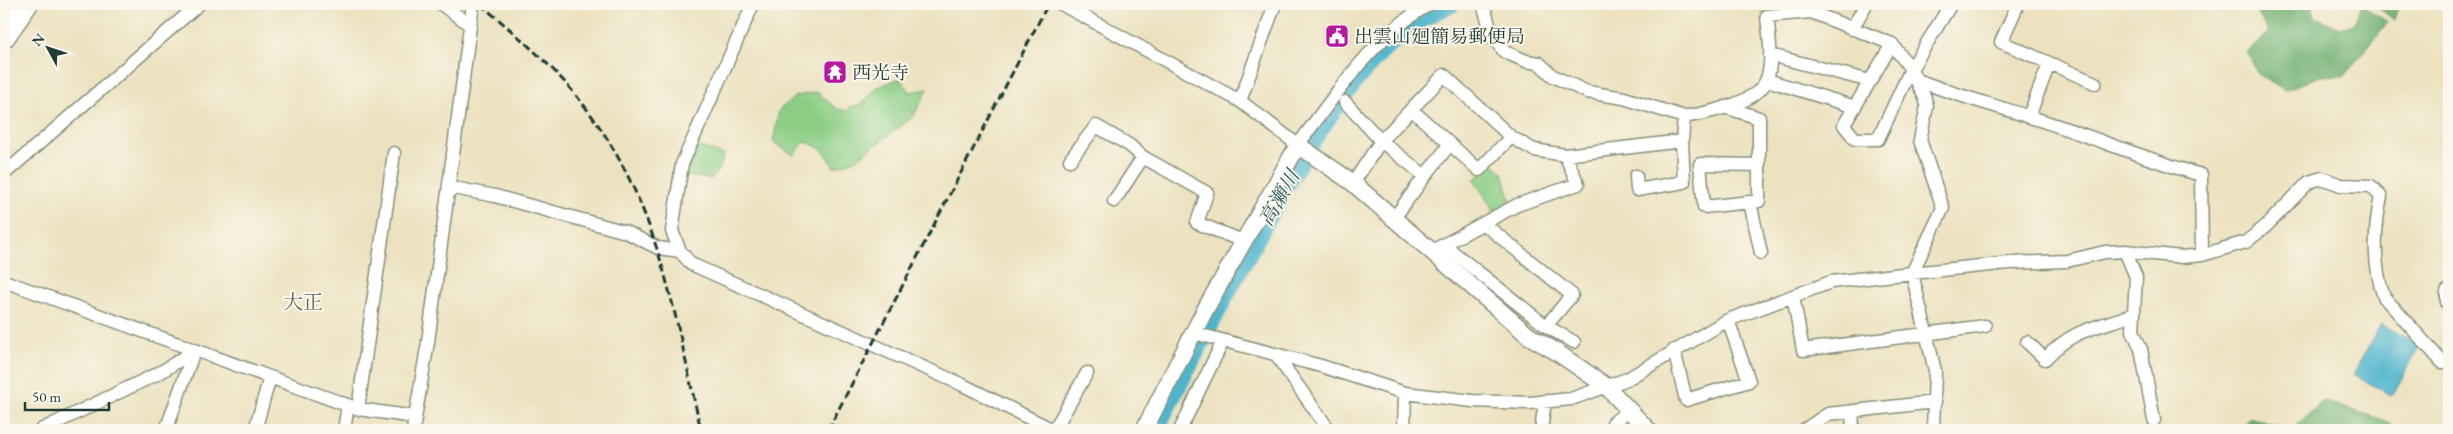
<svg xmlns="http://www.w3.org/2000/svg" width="2453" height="434" font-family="'EB Garamond','Noto Serif JP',serif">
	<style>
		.green { fill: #8bcd85; stroke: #55855c }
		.forest { fill: #70b072; stroke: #487653 }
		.water { fill: #4fb5cd; stroke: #377980 }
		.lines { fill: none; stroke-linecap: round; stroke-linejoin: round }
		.river { stroke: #4fb5cd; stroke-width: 20 }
		.minor-casing { stroke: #86907a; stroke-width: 15 }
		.tertiary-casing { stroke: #86907a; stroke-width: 19 }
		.trunk-casing { stroke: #86907a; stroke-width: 24 }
		.minor { stroke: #fff; stroke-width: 12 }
		.tertiary { stroke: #fff; stroke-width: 16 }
		.trunk { stroke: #fff; stroke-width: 21 }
		.rail { stroke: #1f3d34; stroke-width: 3; stroke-dasharray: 8 4; stroke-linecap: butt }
		.labels { text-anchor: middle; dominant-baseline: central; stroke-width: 4; stroke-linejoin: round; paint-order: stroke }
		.poi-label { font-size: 19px; fill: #1f3d34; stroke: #fbf7ec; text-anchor: start }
		.water-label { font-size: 20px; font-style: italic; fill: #2d6162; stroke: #fbf7ec }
		.neighbourhood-label { font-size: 20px; fill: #616651; stroke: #fbf7ec }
	</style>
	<rect width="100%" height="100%" fill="#fbf7ec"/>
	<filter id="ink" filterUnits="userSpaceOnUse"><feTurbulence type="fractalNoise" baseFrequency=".02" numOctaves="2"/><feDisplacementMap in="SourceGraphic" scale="10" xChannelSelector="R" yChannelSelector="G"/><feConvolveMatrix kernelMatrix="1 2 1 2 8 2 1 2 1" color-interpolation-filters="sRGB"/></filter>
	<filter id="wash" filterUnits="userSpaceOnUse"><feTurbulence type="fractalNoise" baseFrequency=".0096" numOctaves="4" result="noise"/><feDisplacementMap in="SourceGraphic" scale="20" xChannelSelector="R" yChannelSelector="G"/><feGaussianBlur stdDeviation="1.12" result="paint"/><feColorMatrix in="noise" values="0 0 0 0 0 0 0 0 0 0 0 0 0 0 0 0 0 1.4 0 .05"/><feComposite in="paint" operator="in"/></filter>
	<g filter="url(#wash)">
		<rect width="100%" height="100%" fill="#ece2c0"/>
		<path class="green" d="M 1761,4 L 1811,4 L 1808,8 L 1762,12 Z
			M 900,78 L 910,92 L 928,89 L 913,117 L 855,160 L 834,167 C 826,152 820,145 804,142 L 794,155 L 773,142 L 779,110 L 796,96 L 817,92 L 837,109 L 848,111 L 851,106 L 861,105 L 876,88 Z
			M 695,145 L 724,155 L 720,168 L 711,179 L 684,176 Z
			M 1492,163 L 1503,173 L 1511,202 L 1495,212 L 1474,180 Z"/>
		<path class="forest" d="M 2247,4 L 2312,4 L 2315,17 L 2340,28 L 2354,24 L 2361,5 L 2388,22 L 2344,76 L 2323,75 L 2285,90 L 2258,74 L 2247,52 L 2269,33 L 2257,12 Z
			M 2374,4 L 2399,4 L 2394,20 Z
			M 2323,401 L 2378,418 L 2402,430 L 2291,430 Z
			M 2250,417 L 2290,430 L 2239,430 Z"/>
		<path class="water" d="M 2381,324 L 2420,345 L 2392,396 L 2353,374 Z"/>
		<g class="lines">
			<path class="river" d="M 1154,430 C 1185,370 1216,311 1248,252 C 1293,170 1359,38 1450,4"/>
		</g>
	</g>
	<g filter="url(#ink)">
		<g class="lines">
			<g class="minor-casing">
				<path id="minor" d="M 441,4 L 469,24
					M 753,4 L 682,164 L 672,231 L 680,251 L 691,264 L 963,385 L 1053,430
					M 1061,4 L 1240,101 L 1298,145 C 1336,94 1373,36 1430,4
					M 1483,4 L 1493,38 L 1505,52 L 1526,61 L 1539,63 L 1553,76 L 1587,92 L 1624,98 L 1684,117
					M 2018,4 L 2001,42 L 2095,83
					M 4,11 L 9,4
					M 1852,29 L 1866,4
					M 1892,44 L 1844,125 L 1855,139 L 1878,139 L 1911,69 L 1951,4
					M 1770,55 L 1870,81
					M 1915,79 C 1951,94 1990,104 2027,116 C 2086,134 2142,158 2201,175 L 2202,255
					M 1767,80 L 1855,107
					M 1240,101 L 1275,4
					M 1345,102 L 1381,141 L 1353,183
					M 1725,107 L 1759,118 L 1759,165 L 1700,164 L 1704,207 L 1759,201 L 1759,165
					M 1412,110 L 1479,170 L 1511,137
					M 2029,116 L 2049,64
					M 1070,160 L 1096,126 L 1129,145 L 1143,157
					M 4,174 L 199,4
					M 1425,176 L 1450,144
					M 1636,176 L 1637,190 L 1684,182 L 1682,141
					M 449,187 L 495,196 L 626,232 L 658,248 L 680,251
					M 1114,201 L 1143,157 L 1207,193 L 1197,223 L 1243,241
					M 1750,202 L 1761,253
					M 1394,218 L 1425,176 L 1381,141 L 1444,75 L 1511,137 L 1534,150 L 1565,155
					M 1483,223 L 1572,295 L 1546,326
					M 1444,245 L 1546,326 L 1574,342
					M 2125,251 L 2136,277 L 2133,331 L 2141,349 L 2154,420
					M 4,281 L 358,409 L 415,417
					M 1793,296 L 1803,350 L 1985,326
					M 1194,333 L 1321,366 L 1405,393 L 1472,401 L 1530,403 L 1571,399 L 1627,379 L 1728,320 L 1831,282 L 1912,273 L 1943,208 L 1920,140 L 1927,106 L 1925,98 L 1911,69 L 1892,44 L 1811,12 L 1767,16 C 1769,36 1774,63 1766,81 C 1756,104 1706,113 1684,117 L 1682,141 L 1565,155 L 1578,184 L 1517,205 L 1432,251
					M 2027,342 L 2045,359 C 2072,329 2096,328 2132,315
					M 1674,350 L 1686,400 L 1749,381 L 1728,320
					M 1276,355 L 1329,430
					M 358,409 L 394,153
					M 1852,412 L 1853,430
					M 41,430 L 161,372 L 194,351
					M 166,430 L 194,351
					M 255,430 L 270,377
					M 344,430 L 348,405
					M 413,430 L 428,342 L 473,4
					M 1054,430 L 1087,373
					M 1180,430 L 1223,341
					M 1404,430 L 1405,393
					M 1541,430 L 1545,401
					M 1612,430 L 1613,423 L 1629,410
					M 1804,430 L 1828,414 L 1935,402
					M 1933,430 L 1935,371 L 1912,273 L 2010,263 L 2067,261 L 2105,252 L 2125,251 L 2182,257 L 2202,255 L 2246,242 L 2266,226 L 2309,182 L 2322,178 L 2341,185 L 2371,186 L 2381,197 C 2374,228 2373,267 2384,297 L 2442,362 L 2449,361"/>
			</g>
			<g class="tertiary-casing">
				<path id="tertiary" d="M 2449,292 L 2449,302
					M 1144,430 L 1205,310 L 1298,145 L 1353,183 L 1529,336 L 1555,351 L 1606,386 L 1648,430"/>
			</g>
			<g class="trunk-casing">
				<path id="trunk" d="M 4,37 L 27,4"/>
			</g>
			<use href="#minor" class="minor"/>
			<use href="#tertiary" class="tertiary"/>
			<use href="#trunk" class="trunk"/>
			<path class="rail" d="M 480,4 C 511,30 542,56 569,87 C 657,189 672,304 701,430
				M 828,430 L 1048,4"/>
		</g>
	</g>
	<defs>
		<g id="civic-square" transform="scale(1.25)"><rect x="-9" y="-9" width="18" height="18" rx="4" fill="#b5179e" stroke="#fbf7ec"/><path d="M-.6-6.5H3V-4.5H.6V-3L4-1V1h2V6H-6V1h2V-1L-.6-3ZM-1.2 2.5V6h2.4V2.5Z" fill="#fff"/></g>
		<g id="temple-square" transform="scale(1.25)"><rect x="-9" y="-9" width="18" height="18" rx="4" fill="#b5179e" stroke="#fbf7ec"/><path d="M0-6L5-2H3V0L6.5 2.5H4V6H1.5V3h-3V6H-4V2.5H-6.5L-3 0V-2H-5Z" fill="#fff"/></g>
	</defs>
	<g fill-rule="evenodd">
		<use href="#civic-square" x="1337" y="36"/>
		<use href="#temple-square" x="835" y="72"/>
	</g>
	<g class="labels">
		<g class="poi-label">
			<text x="1354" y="36">出雲山廻簡易郵便局</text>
			<text x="852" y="72">西光寺</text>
		</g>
		<g class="water-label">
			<text transform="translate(1279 198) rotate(-60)">高瀬川</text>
		</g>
		<g class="neighbourhood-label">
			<text x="303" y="302">大正</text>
		</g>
	</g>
	<rect width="2453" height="434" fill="none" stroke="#fbf7ec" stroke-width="20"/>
	<g transform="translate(48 48) rotate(310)" stroke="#fbf7ec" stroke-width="4" paint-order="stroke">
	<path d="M0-4L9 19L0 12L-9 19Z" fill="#1f3d34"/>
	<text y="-8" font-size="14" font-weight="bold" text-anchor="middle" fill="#1f3d34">N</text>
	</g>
	<path d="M25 402v8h84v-8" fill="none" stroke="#1f3d34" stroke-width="2.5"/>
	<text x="32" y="402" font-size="15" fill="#1f3d34" stroke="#fbf7ec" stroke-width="4" paint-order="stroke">50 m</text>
</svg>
